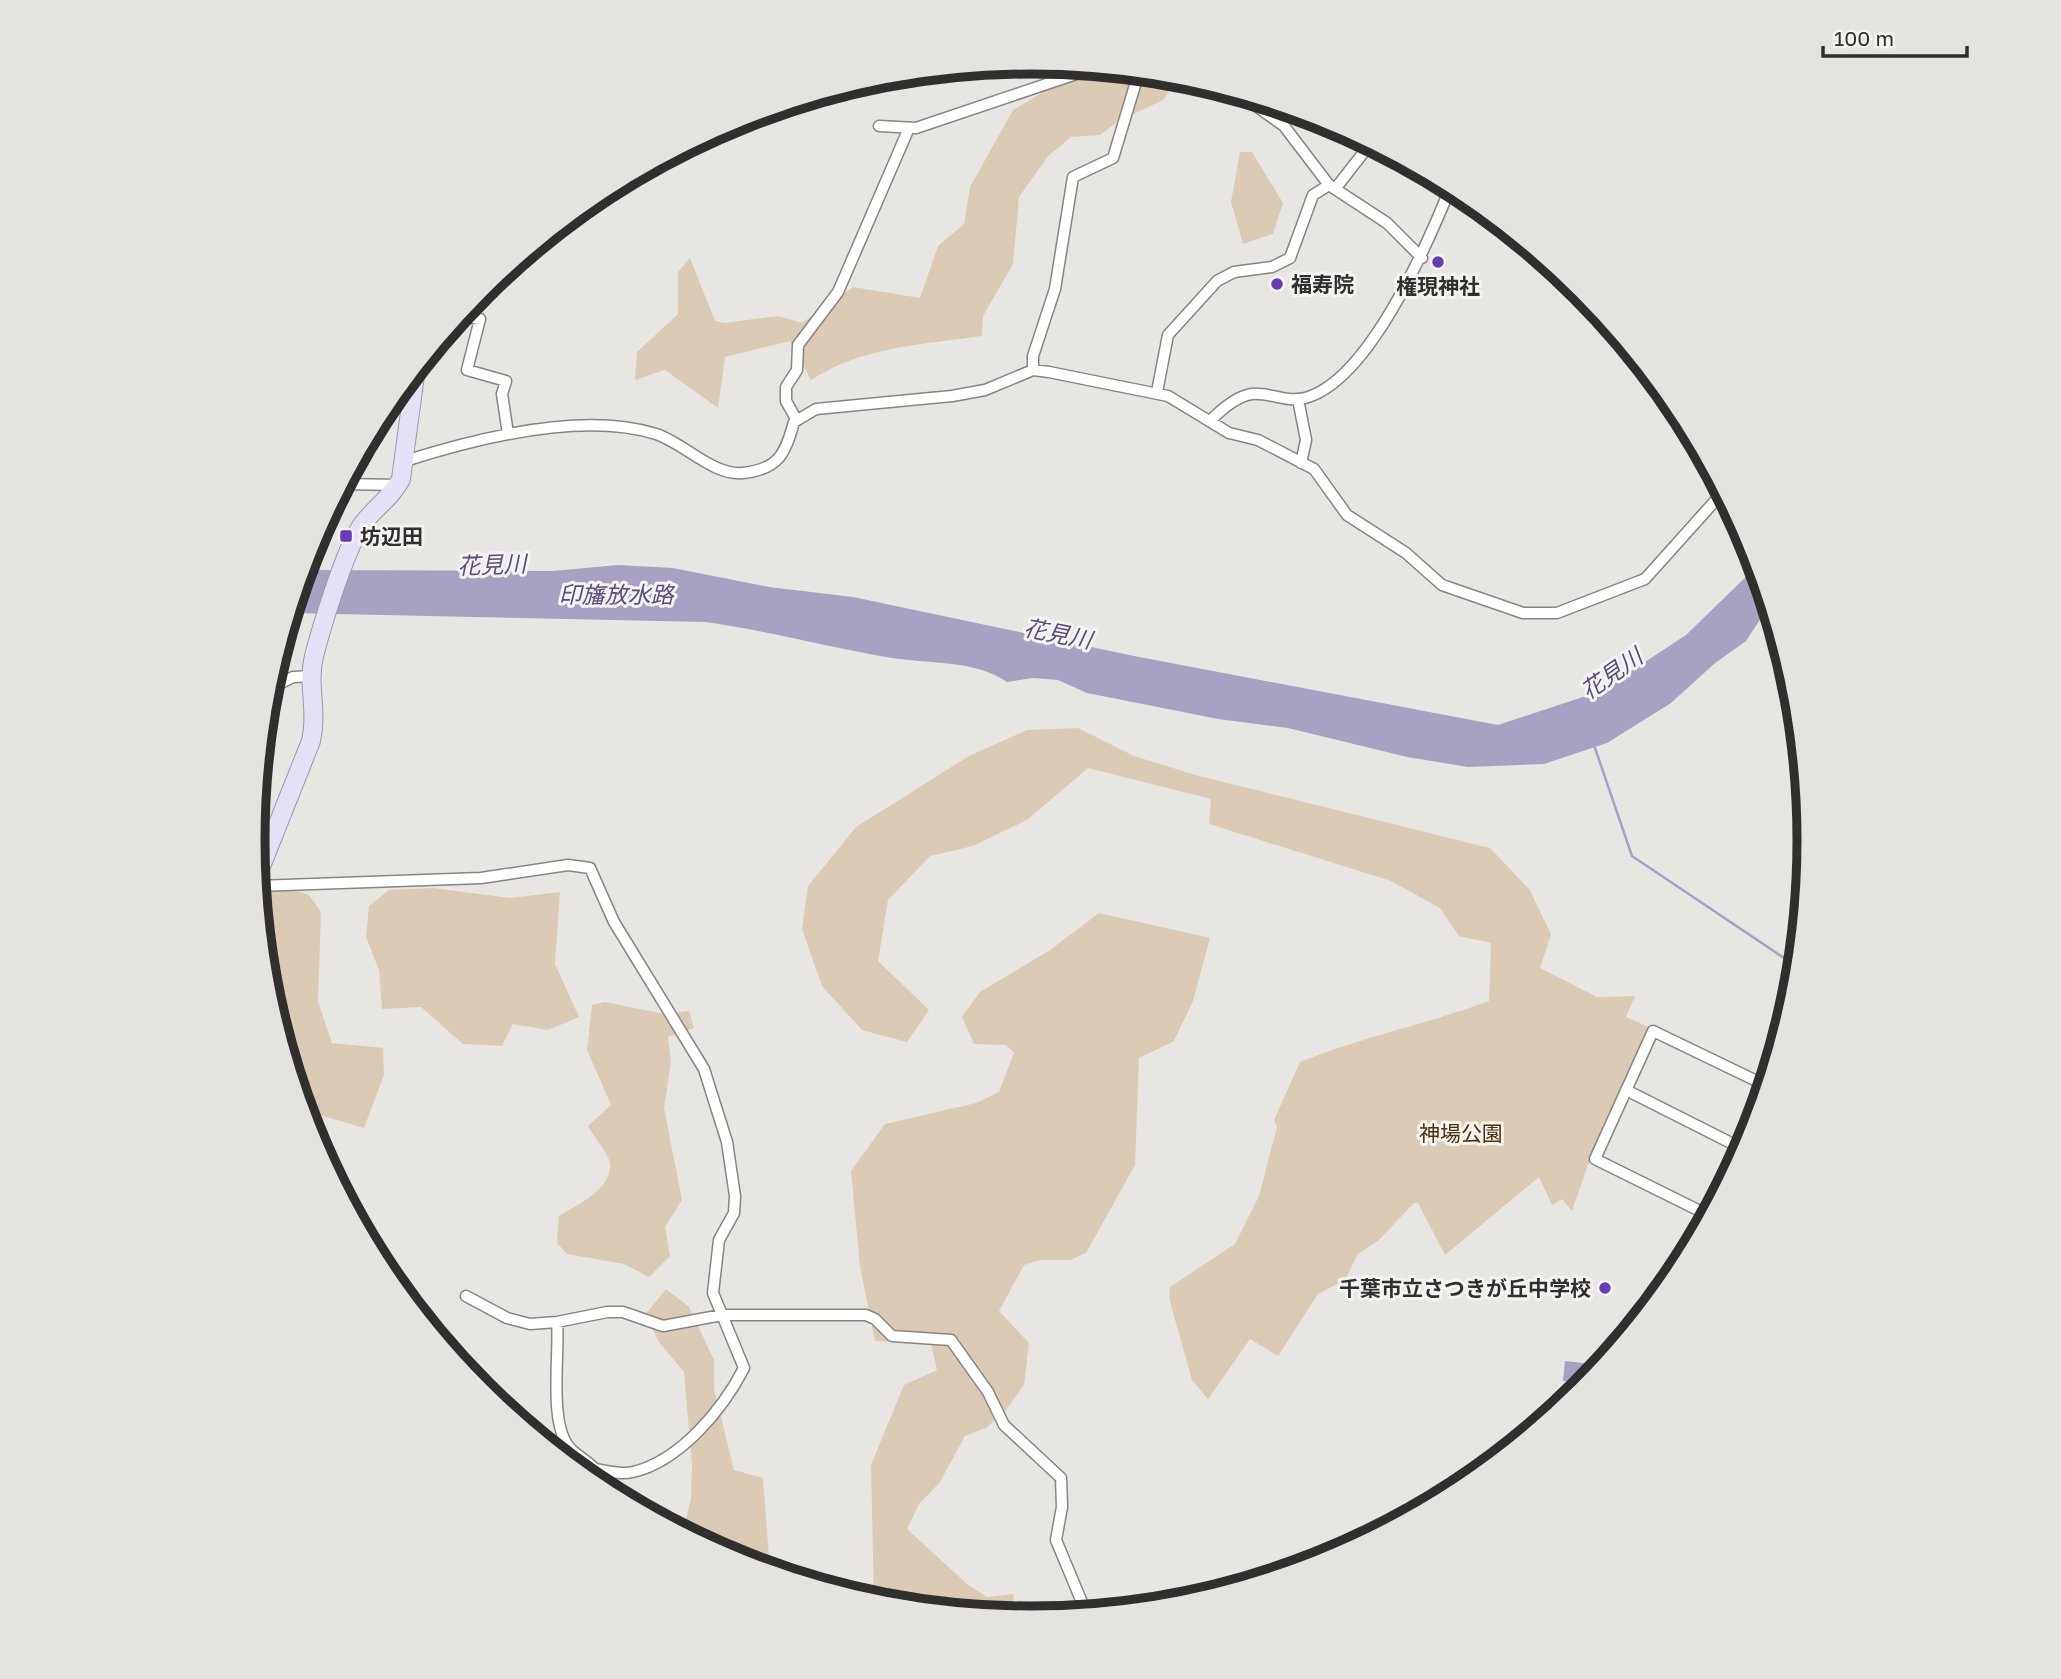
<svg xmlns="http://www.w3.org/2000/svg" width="2061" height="1679" font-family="'Golos Text','Noto Sans JP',sans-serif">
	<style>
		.green { fill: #dbcbb5 }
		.water { fill: #a9a1c4 }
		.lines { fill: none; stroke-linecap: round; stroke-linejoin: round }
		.stream { stroke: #a9a1c4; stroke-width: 2.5 }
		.street-casing { stroke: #878582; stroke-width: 13 }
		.primary-casing { stroke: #9b95ad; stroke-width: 20 }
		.street { stroke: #fff; stroke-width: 10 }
		.primary { stroke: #e6e0f7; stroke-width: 18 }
		.poi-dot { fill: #683cb3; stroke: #f5f3f0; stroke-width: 2.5 }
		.labels { text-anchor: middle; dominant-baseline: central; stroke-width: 6; stroke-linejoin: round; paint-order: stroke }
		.poi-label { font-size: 21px; font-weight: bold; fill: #302f2e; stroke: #f5f3f0; text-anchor: start }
		.park-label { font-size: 21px; fill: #4a3107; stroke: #f5f3f0 }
		.water-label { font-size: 23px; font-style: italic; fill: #5a4c7e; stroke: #f5f3f0 }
		.rim { fill: none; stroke: #302f2e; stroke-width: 9 }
	</style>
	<rect width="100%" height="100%" fill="#e8e6e2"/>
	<path class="green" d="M 1120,70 L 1180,76 L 1163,100 L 1117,122 L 1100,135 L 1071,137 L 1048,156 L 1019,197 L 1013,264 L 983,316 L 982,336 C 920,345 864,346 811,380 L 790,341 L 725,357 L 718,408 L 665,370 L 635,380 L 637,352 L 678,314 L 678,272 L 690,258 L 715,321 L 725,323 L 778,316 L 802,323 L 853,287 L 920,298 L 938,246 L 964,224 L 970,187 L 1013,110 L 1065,79 L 1115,79 Z
		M 1240,152 L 1252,152 L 1283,203 L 1273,234 L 1243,244 L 1231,202 Z
		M 1078,728 L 1134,756 L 1199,776 L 1490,848 L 1529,889 L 1551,934 L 1540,968 L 1597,997 L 1635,996 L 1626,1017 L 1651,1028 L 1596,1142 L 1572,1211 L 1562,1199 L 1552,1205 L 1539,1177 L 1445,1255 L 1418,1203 L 1414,1203 L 1379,1240 L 1358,1254 L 1345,1280 L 1318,1294 L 1278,1356 L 1250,1339 L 1208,1399 L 1192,1380 L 1169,1298 L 1170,1287 L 1235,1244 L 1259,1196 L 1277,1127 L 1274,1120 L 1300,1062 C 1362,1037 1427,1024 1489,1001 L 1491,943 L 1459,936 L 1440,908 L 1391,881 L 1209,824 L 1211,799 L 1088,768 L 1027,820 L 973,846 L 930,856 L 888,900 L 878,961 L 929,1010 L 907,1042 L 862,1030 L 822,986 L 802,929 L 808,886 L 856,827 L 969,756 L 1027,730 Z
		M 281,886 L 309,895 L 321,912 L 318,1001 L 332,1043 L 383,1048 L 384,1075 L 364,1128 L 303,1110 C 283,1042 249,966 266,894 Z
		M 433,888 L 510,898 L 560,892 L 555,964 L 579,1017 L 548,1030 L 513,1024 L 502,1046 L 463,1044 L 421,1007 L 382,1009 L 379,970 L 366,937 L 369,906 L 389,890 Z
		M 1099,913 L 1210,938 L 1193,1001 L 1174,1041 L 1139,1058 L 1135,1165 L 1086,1253 L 1070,1260 L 1040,1260 L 1024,1265 L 999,1311 L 1029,1343 L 1024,1385 L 1005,1411 L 986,1428 L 965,1436 L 940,1482 L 919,1504 L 907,1529 L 967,1584 L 987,1597 L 1014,1594 L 1011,1616 L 874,1601 L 871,1465 L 904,1385 L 937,1370 L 931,1344 L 875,1341 L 860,1266 L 851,1171 L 885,1124 L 976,1103 L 999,1092 L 1014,1053 L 1006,1045 L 974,1044 L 962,1017 L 980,992 L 1050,950 Z
		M 605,1002 L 665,1014 L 689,1011 L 694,1028 L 668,1037 L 671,1062 L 664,1108 L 682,1200 L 665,1227 L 670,1256 L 649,1277 L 624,1264 L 567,1254 L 557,1243 L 559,1216 C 577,1205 617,1187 609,1160 C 605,1149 594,1137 588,1126 L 611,1105 L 587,1050 L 592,1005 Z
		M 666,1289 L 689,1307 L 714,1360 L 714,1389 L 734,1470 L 763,1478 L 770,1570 L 732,1558 L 683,1532 L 691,1498 L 692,1464 L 684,1372 L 659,1342 L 645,1315 Z"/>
	<path class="water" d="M 618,565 L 673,568 L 769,587 L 853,597 L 1134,656 L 1498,725 L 1601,691 L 1686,635 L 1757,566 L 1769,606 L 1746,641 L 1715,663 L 1671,703 L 1607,743 L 1544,764 L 1468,767 L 1407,757 L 1288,728 L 1218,719 L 1087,693 L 1058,680 L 1033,678 L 1007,682 C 976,660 930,664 892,658 C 830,648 769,631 706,622 L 290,613 L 303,570 L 553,571 Z
		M 1565,1361 L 1601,1365 L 1586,1384 L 1563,1381 Z"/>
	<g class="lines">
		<path class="stream" d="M 1594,745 L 1632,856 L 1796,966"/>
		<g class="street-casing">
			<path id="street" d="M 1238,93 L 1284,126 L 1329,185
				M 879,126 L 916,128 L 1094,68
				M 1335,189 L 1371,143
				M 458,316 L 480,319 L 467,370 L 506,381 L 502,394 L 508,434
				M 1033,370 L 1033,356 L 1055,289 L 1073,177 L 1113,158 L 1139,72
				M 1157,392 L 1168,335 L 1217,281 L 1234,272 L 1272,267 L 1290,258 L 1313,195 L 1329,185 L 1387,223 L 1422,258
				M 1298,399 L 1306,440 L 1301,463
				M 796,419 L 786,401 L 786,387 L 797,370 L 798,345 L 838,292 L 909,128
				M 1211,420 C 1221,410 1237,396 1252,394 C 1269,392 1286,403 1305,398 C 1369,381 1428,243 1451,186
				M 405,461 C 477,438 583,411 656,434 C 684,443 713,476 743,473 C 779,469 785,454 794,422 L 816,409 L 952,396 L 985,390 L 1033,370 L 1049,372 L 1168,396 L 1229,433 L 1258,440 L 1314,469 L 1347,515 L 1406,553 L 1442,585 L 1523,613 L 1557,613 L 1645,579 L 1723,492
				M 343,484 L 398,485
				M 267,690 L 293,677 L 312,676
				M 1803,785 L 1804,814 L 1807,824
				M 257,886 L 481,878 L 568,865 L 590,868 L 614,922 L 704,1069 L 727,1142 L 735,1196 L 734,1213 L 719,1240 L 713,1293 L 744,1368 C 723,1409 680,1461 633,1472 C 620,1475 607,1471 595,1469 C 588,1461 577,1456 570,1448 C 548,1424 560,1353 557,1322
				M 1626,1090 L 1743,1149
				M 1708,1215 L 1595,1159 L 1653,1031 L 1765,1085
				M 466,1296 L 507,1318 L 530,1324 L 557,1322 L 607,1312 L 623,1312 L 663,1326 L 722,1315 L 866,1315 L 875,1319 L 892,1336 L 951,1340 L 988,1392 L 1004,1425 L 1061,1478 L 1062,1507 L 1056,1540 L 1086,1612"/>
		</g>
		<g class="primary-casing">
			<path id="primary" d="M 256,879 L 311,741 C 318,712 307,684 314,656 C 322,625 344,554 360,528 C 371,510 391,499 401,479 L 416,368"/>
		</g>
		<use href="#street" class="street"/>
		<use href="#primary" class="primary"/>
	</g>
	<g class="poi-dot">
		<circle cx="1438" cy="262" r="7"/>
		<circle cx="1277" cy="284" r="7"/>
		<rect x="339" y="529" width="14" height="14" rx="3.5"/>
		<circle cx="1605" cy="1288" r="7"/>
	</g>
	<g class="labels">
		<g class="poi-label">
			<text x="1291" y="284">福寿院</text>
			<text x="1438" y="286" text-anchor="middle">権現神社</text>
			<text x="360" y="536">坊辺田</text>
			<text x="1591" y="1288" text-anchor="end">千葉市立さつきが丘中学校</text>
		</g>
		<g class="park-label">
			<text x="1461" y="1133">神場公園</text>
		</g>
		<g class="water-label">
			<text transform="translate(492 564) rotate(-2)">花見川</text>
			<text x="616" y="594">印旛放水路</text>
			<text transform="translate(1058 633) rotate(11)">花見川</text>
			<text transform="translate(1611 673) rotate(-35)">花見川</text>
		</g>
	</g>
	<path d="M0 0H2061V1679H0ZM265 840a766 766 0 1 1 1532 0a766 766 0 1 1-1532 0Z" fill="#e5e3e0" fill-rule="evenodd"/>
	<path class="rim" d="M265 840a766 766 0 1 1 1532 0a766 766 0 1 1-1532 0Z"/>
	<path d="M1823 46v10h144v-10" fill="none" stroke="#302f2e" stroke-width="3.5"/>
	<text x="1834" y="46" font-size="21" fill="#302f2e" stroke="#f5f3f0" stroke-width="5" paint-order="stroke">100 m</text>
</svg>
